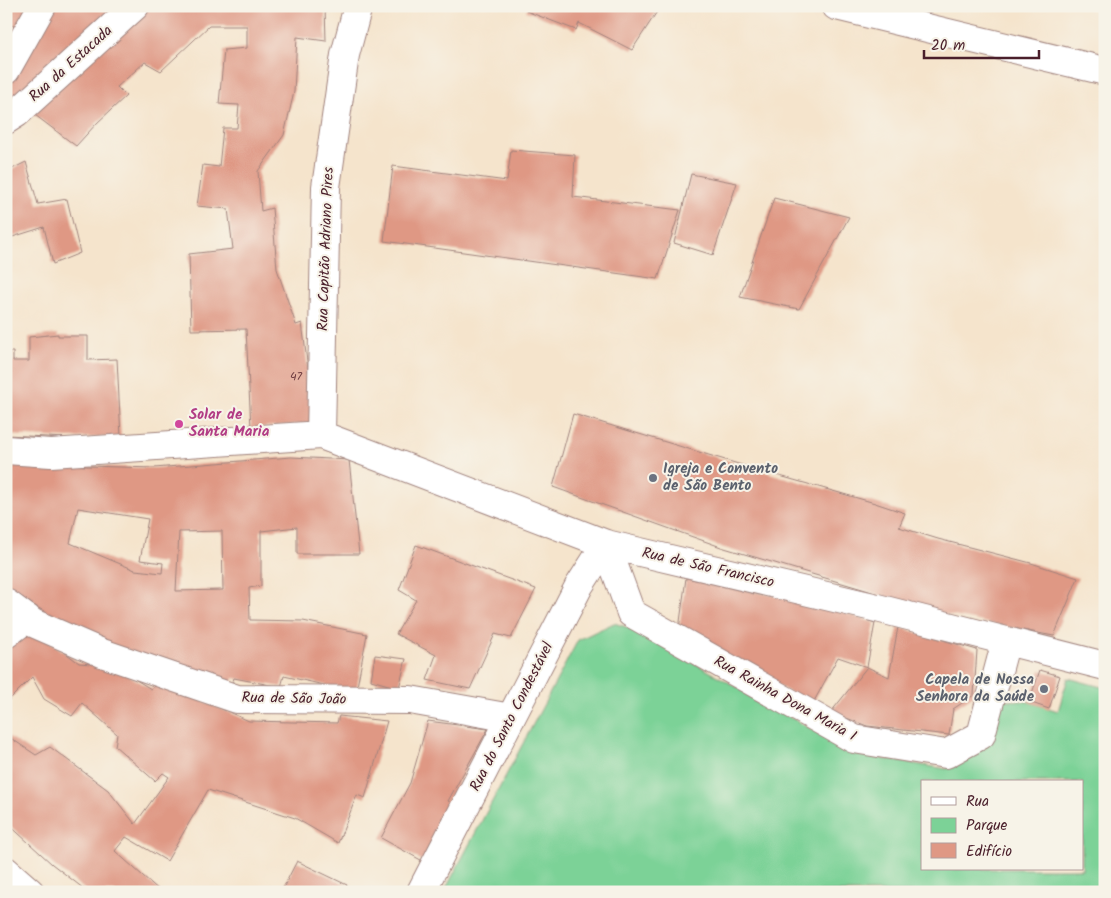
<svg xmlns="http://www.w3.org/2000/svg" width="1111" height="898" font-family="Kalam,sans-serif">
	<style>
		.green { fill: #7cd297; stroke: #637861; fill-rule: evenodd }
		.building { fill: #df9884; fill-rule: evenodd }
		.lines { fill: none; stroke-linecap: round; stroke-linejoin: round }
		.minor-casing { stroke: #a0827c; stroke-width: 30 }
		.minor { stroke: #fff; stroke-width: 28 }
		.hotel-dot { fill: #d1479c; stroke: #f7f3e8; stroke-width: 2 }
		.worship-dot { fill: #6b7280; stroke: #f7f3e8; stroke-width: 2 }
		.labels { text-anchor: middle; dominant-baseline: central; stroke-width: 4; stroke-linejoin: round; paint-order: stroke }
		.number-label { font-size: 12px; fill: #6f3d41 }
		.street-label { font-size: 15px; fill: #4a1f2b; stroke: #f7f3e8 }
		.hotel-label { font-size: 15px; font-weight: bold; fill: #b23c85; stroke: #f7f3e8; text-anchor: start }
		.worship-label { font-size: 15px; font-weight: bold; fill: #5b616d; stroke: #f7f3e8; text-anchor: start }
	</style>
	<rect width="100%" height="100%" fill="#f7f3e8"/>
	<filter id="ink" filterUnits="userSpaceOnUse"><feTurbulence type="fractalNoise" baseFrequency=".02" numOctaves="2"/><feDisplacementMap in="SourceGraphic" scale="10" xChannelSelector="R" yChannelSelector="G"/><feConvolveMatrix kernelMatrix="1 2 1 2 8 2 1 2 1" color-interpolation-filters="sRGB"/></filter>
	<filter id="wash" filterUnits="userSpaceOnUse"><feTurbulence type="fractalNoise" baseFrequency=".0096" numOctaves="4" result="noise"/><feDisplacementMap in="SourceGraphic" scale="20" xChannelSelector="R" yChannelSelector="G"/><feGaussianBlur stdDeviation="1.12" result="paint"/><feColorMatrix in="noise" values="0 0 0 0 0 0 0 0 0 0 0 0 0 0 0 0 0 1.4 0 .05"/><feComposite in="paint" operator="in"/></filter>
	<g filter="url(#wash)">
		<rect width="100%" height="100%" fill="#f5e4cc"/>
		<path class="green" d="M 614,623 L 638,631 L 857,755 L 947,769 L 987,740 L 999,699 L 1029,702 L 1058,711 L 1068,678 L 1105,688 L 1105,892 L 444,892 L 578,640 ZM 922,782 L 1082,782 L 1082,869 L 922,869 Z"/>
		<g id="blocks">
			<path class="building" d="M 6,6 L 35,6 L 21,30 L 6,22 Z
				M 54,6 L 113,6 L 106,15 L 15,107 L 6,103 L 6,81 Z
				M 140,6 L 325,6 L 326,41 L 297,37 L 294,92 L 284,135 L 258,171 L 261,211 L 272,208 L 277,269 L 296,325 L 302,323 L 315,423 L 251,428 L 246,329 L 191,330 L 189,254 L 233,249 L 228,209 L 197,206 L 203,165 L 219,167 L 223,128 L 237,128 L 239,105 L 219,104 L 224,50 L 247,48 L 247,26 L 209,26 L 161,71 L 145,62 L 117,87 L 126,96 L 97,123 L 76,146 L 31,112 Z
				M 529,6 L 659,6 L 660,7 L 632,50 L 579,23 L 576,30 L 526,11 Z
				M 511,150 L 575,155 L 573,197 L 680,210 L 658,279 L 384,241 L 393,166 L 507,181 Z
				M 26,162 L 38,204 L 67,199 L 80,253 L 53,264 L 44,227 L 6,239 L 6,172 Z
				M 691,174 L 737,183 L 713,255 L 674,243 Z
				M 774,198 L 849,217 L 799,309 L 740,297 Z
				M 58,334 L 58,336 L 88,336 L 88,360 L 117,359 L 121,437 L 67,438 L 6,435 L 6,352 L 13,352 L 13,361 L 29,361 L 29,337 Z
				M 573,414 L 755,469 L 875,503 L 905,513 L 899,527 L 938,539 L 1031,563 L 1078,578 L 1054,636 L 1006,627 L 920,609 L 869,591 L 721,547 L 553,487 Z
				M 291,457 L 349,460 L 359,554 L 297,554 L 297,527 L 261,531 L 261,586 L 249,588 L 250,620 L 303,621 L 367,634 L 356,692 L 284,676 L 281,687 L 234,678 L 230,689 L 95,640 L 35,606 L 6,586 L 6,462 L 87,466 L 154,468 ZM 78,508 L 148,519 L 140,560 L 163,563 L 162,573 L 135,570 L 70,543 ZM 222,531 L 223,590 L 176,591 L 179,532 Z
				M 416,545 L 536,589 L 511,638 L 495,634 L 470,689 L 427,680 L 436,655 L 396,634 L 416,600 L 399,590 Z
				M 686,578 L 816,604 L 875,623 L 867,667 L 838,657 L 812,705 L 679,629 Z
				M 29,626 L 79,663 L 113,666 L 151,689 L 160,682 L 249,721 L 337,723 L 339,716 L 387,721 L 365,798 L 357,795 L 338,843 L 295,818 L 208,790 L 167,861 L 126,837 L 115,851 L 161,892 L 88,892 L 52,864 L 6,822 L 6,735 L 36,755 L 50,747 L 108,790 L 135,824 L 169,777 L 163,773 L 155,781 L 115,746 L 117,734 L 82,703 L 72,716 L 44,699 L 32,677 L 6,703 L 6,649 Z
				M 898,627 L 977,650 L 974,695 L 953,709 L 949,735 L 867,726 L 831,712 L 867,667 L 889,677 Z
				M 375,655 L 406,659 L 399,688 L 371,680 Z
				M 1040,670 L 1060,676 L 1049,709 L 1029,702 Z
				M 428,721 L 488,729 L 448,801 L 455,805 L 428,864 L 381,838 L 410,783 Z
				M 297,861 L 347,885 L 344,892 L 281,892 Z"/>
		</g>
	</g>
	<g filter="url(#ink)">
		<use href="#blocks" fill-opacity="0" stroke="#a0827c" stroke-width="1"/>
		<g class="lines">
			<g class="minor-casing">
				<path id="minor" d="M 836,6 L 1105,71
					M 6,70 L 42,6
					M 6,120 L 17,113 L 135,6
					M 321,435 L 326,187 L 345,55 L 358,6
					M 6,450 L 51,453 L 321,435 L 606,544 L 877,608 L 1105,666
					M 606,544 L 631,613 L 854,739 L 946,754 L 981,735 L 1006,641
					M 6,603 L 33,623 L 102,653 L 237,699 L 410,700 L 511,718
					M 6,634 L 27,618
					M 6,871 L 30,892
					M 421,892 L 579,586 L 606,544"/>
			</g>
			<use href="#minor" class="minor"/>
		</g>
	</g>
	<circle class="hotel-dot" cx="179" cy="424" r="5"/>
	<g class="worship-dot">
		<circle cx="653" cy="478" r="5"/>
		<circle cx="1044" cy="689" r="5"/>
	</g>
	<g class="labels">
		<g class="number-label">
			<text x="296" y="376">47</text>
		</g>
		<g class="street-label">
			<text transform="translate(71 64) rotate(-42)">Rua da Estacada</text>
			<text transform="translate(326 249) rotate(-88)">Rua Capitão Adriano Pires</text>
			<text transform="translate(708 568) rotate(13)">Rua de São Francisco</text>
			<text transform="translate(294 699) rotate(1)">Rua de São João</text>
			<text transform="translate(785 699) rotate(29)">Rua Rainha Dona Maria I</text>
			<text transform="translate(512 717) rotate(-63)">Rua do Santo Condestável</text>
		</g>
		<g class="hotel-label">
			<text x="189" y="415">Solar de<tspan x="189" dy="17">Santa Maria</tspan></text>
		</g>
		<g class="worship-label">
			<text x="663" y="469">Igreja e Convento<tspan x="663" dy="17">de São Bento</tspan></text>
			<text x="1034" y="680" text-anchor="end">Capela de Nossa<tspan x="1034" dy="17">Senhora da Saúde</tspan></text>
		</g>
	</g>
	<rect width="1111" height="898" fill="none" stroke="#f7f3e8" stroke-width="25"/>
	<rect x="921" y="780" width="162" height="90" fill="#f7f3e8" stroke="#b29e9c"/>
	<rect x="931" y="797" width="25" height="8" fill="#ffffff" stroke="#b29e9c"/>
	<text x="966" y="806" font-size="15" fill="#4a1f2b">Rua</text>
	<rect x="931" y="818" width="25" height="15" fill="#7cd297" stroke="#b29e9c"/>
	<text x="966" y="830" font-size="15" fill="#4a1f2b">Parque</text>
	<rect x="931" y="843" width="25" height="15" fill="#df9884" stroke="#b29e9c"/>
	<text x="966" y="856" font-size="15" fill="#4a1f2b">Edifício</text>
	<path d="M924 50v8h115v-8" fill="none" stroke="#4a1f2b" stroke-width="2.5"/>
	<text x="931" y="50" font-size="15" fill="#4a1f2b" stroke="#f7f3e8" stroke-width="4" paint-order="stroke">20 m</text>
</svg>
